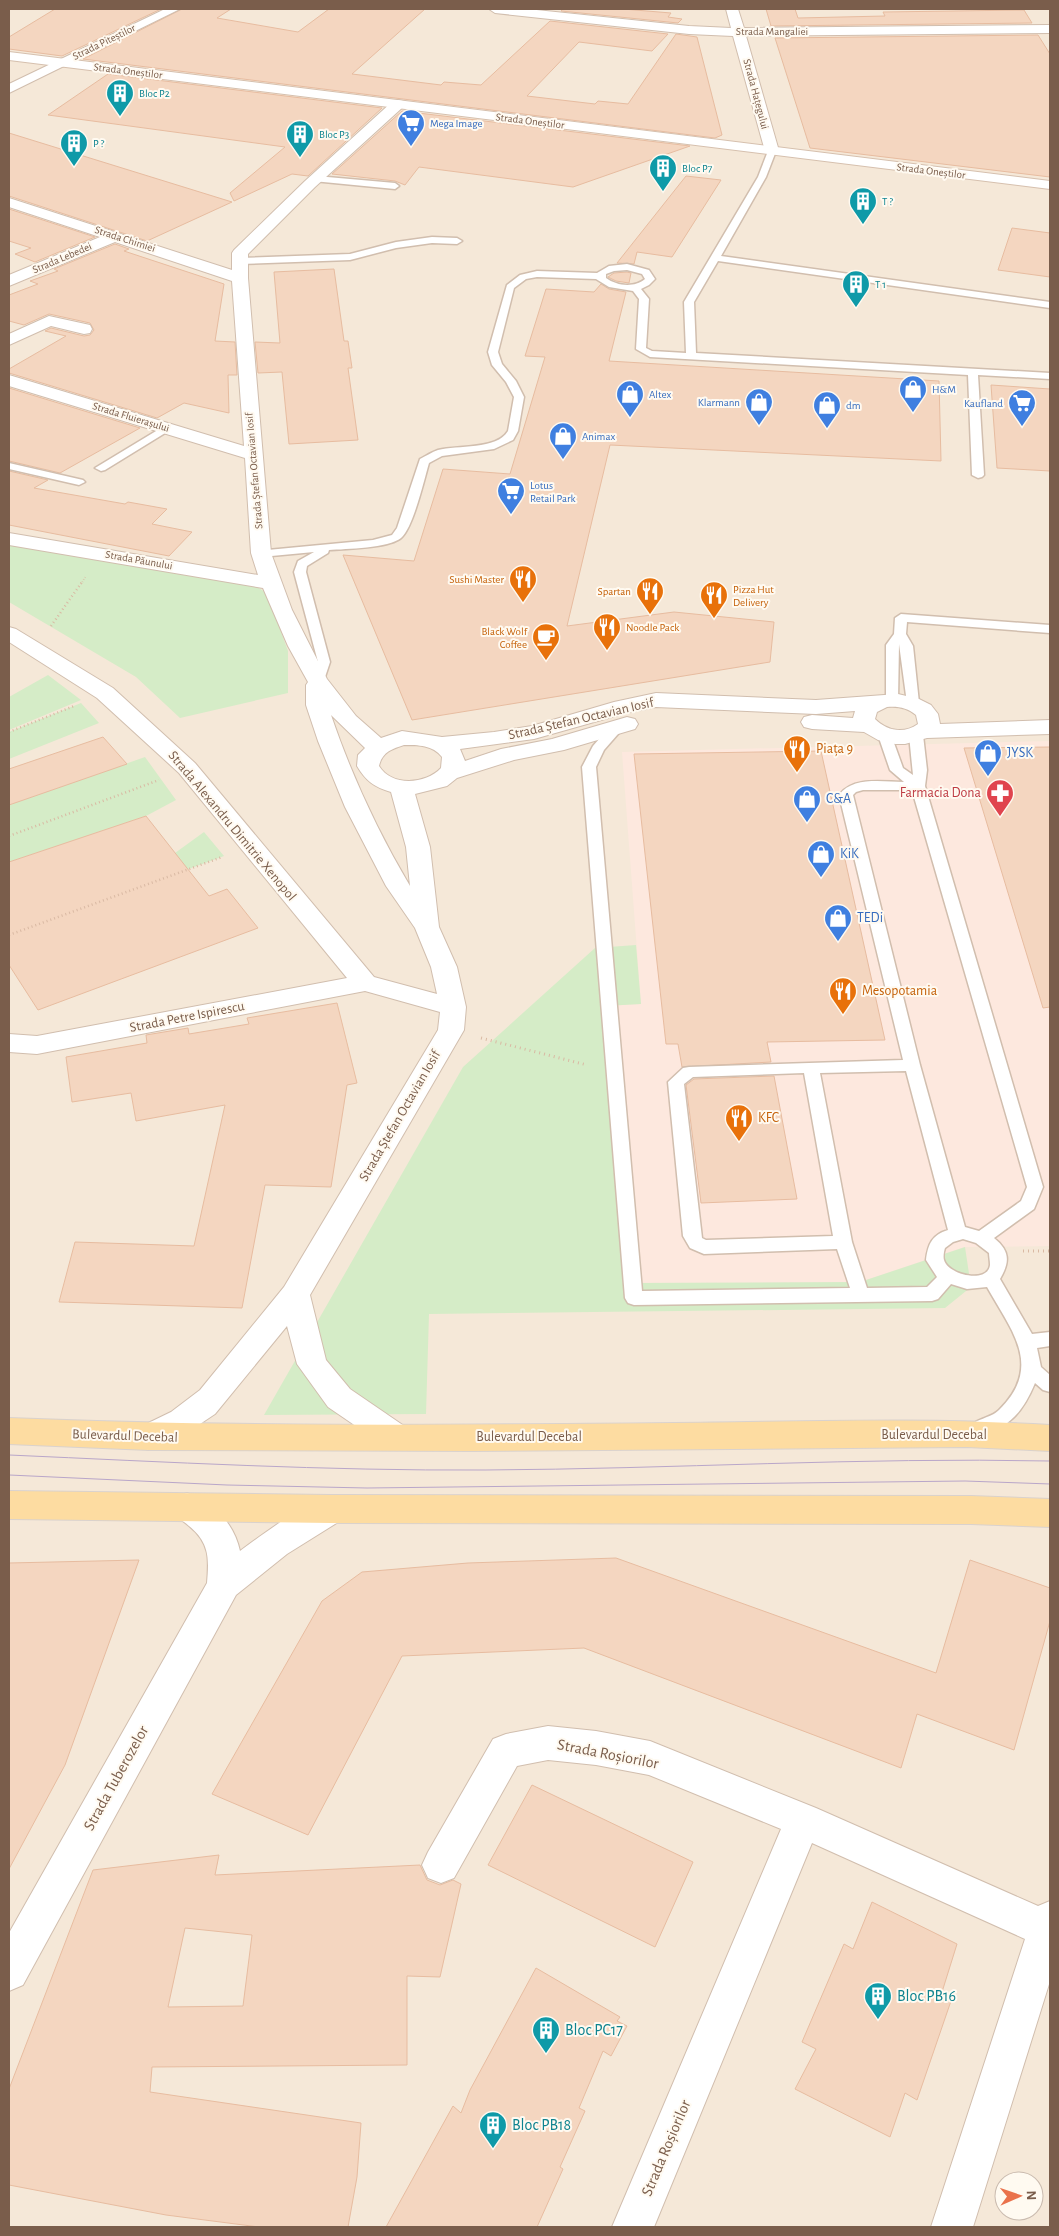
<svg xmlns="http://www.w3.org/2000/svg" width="1059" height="2236" font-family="'Alegreya Sans',sans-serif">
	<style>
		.residential { fill: #f5e8d8; fill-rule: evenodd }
		.commercial { fill: #fde8de }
		.green { fill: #d5ecc7 }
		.building { fill: #f4d6c0; stroke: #e7bca0; fill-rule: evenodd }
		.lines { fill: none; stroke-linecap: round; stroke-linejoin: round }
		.lane-casing { stroke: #d1beae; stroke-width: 3 }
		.street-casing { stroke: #d1beae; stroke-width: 2 }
		.secondary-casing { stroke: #d6c0ae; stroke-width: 2 }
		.primary-casing { stroke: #dad2cd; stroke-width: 2 }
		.path-far2 { stroke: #d9b9a3; stroke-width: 2; stroke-dasharray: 0.5 2; stroke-linecap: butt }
		.path-far1 { stroke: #d9b9a3; stroke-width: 2.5; stroke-dasharray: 1 3; stroke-linecap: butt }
		.path { stroke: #d9b9a3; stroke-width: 3; stroke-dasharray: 1 4; stroke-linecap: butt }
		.lane { fill: #fff; fill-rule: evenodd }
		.street { fill: #fff; fill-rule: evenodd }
		.secondary { fill: #fff; fill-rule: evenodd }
		.primary { fill: #fddca1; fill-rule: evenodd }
		.tram { stroke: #b9a6c9; stroke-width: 1 }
		.labels { text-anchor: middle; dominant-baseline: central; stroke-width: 4; stroke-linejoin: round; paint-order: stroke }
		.far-street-label { font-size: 11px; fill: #7a5d4b; stroke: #fffaf1 }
		.far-culture-label { font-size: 11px; fill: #0d838f; stroke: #fffaf1; text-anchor: start }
		.far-shop-label { font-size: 11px; fill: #366cbe; stroke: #fffaf1; text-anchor: start }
		.far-food-label { font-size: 11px; fill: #c56008; stroke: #fffaf1; text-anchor: end }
		.street-label { font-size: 14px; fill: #7a5d4b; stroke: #fffaf1 }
		.food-label { font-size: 14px; fill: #c56008; stroke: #fffaf1; text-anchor: start }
		.shop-label { font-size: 14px; fill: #366cbe; stroke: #fffaf1; text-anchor: start }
		.health-label { font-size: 14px; fill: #be3a42; stroke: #fffaf1; text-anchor: end }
		.near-street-label { font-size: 16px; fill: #7a5d4b; stroke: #fffaf1 }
		.near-culture-label { font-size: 16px; fill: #0d838f; stroke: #fffaf1; text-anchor: start }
	</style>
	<rect width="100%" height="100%" fill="#fdf6ea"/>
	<path class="residential" d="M 9,9 L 1050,9 L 1050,2227 L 9,2227 ZM 1004,2181 L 1034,2181 L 1034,2211 L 1004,2211 Z"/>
	<path class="commercial" d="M 1050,741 L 1050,1246 L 965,1247 L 860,1282 L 625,1283 L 604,1006 L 641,1004 L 622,752 Z"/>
	<path class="green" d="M 9,539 L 242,578 L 267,593 L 288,651 L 288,693 L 180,718 L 136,677 L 9,602 Z
		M 48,675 L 81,700 L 9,730 L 9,697 Z
		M 81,703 L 99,723 L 9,759 L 9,732 Z
		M 145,757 L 176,800 L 146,816 L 9,862 L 9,805 Z
		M 204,832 L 224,856 L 9,935 L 9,911 L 175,853 Z
		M 636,945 L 641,1004 L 605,1006 L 625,1283 L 860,1282 L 965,1247 L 971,1287 L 945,1308 L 429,1314 L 426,1414 L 264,1415 L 463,1067 L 595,948 Z"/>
	<path class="building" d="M 55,9 L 161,9 L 62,56 L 9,49 L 9,37 Z
		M 182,9 L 231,9 L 217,18 L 298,32 L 329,9 L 425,9 L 352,74 L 441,85 L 444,82 L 481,85 L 550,21 L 668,34 L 652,51 L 579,42 L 527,96 L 595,104 L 598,101 L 628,104 L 676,34 L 697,37 L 722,135 L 715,138 L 83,59 Z
		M 563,9 L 623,9 L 671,13 L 668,17 L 682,19 L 678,23 L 561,11 Z
		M 766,9 L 795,9 L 798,18 L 885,16 L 883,12 L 1024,10 L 1032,23 L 771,26 Z
		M 1038,35 L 1050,54 L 1050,177 L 810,148 L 775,38 Z
		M 108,74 L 382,108 L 308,176 L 292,174 L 234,201 L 230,193 L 285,147 L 48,115 Z
		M 402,111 L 690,146 L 573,187 L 419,167 L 405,185 L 395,181 L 332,174 Z
		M 9,133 L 232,202 L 147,241 L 9,196 Z
		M 686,176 L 721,180 L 672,257 L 637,252 L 634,264 L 617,263 Z
		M 9,209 L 95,237 L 35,262 L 15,254 L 31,248 L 9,241 Z
		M 1012,228 L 1050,233 L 1050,277 L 998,270 Z
		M 115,244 L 129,249 L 124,251 L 224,284 L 215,341 L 235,342 L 237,375 L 228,375 L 229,413 L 184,403 L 157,418 L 9,373 L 9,369 L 66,336 L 45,331 L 51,328 L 84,336 L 90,335 L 94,330 L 90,323 L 49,314 L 24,325 L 9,321 L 9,295 L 38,284 L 30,281 L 58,271 L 54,269 Z
		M 334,269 L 344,341 L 348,341 L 352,368 L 348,368 L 358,440 L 289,444 L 282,372 L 258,373 L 255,342 L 280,343 L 274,272 Z
		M 627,272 L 631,273 L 629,283 L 616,281 L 608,277 L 614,273 Z
		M 601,284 L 609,289 L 626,292 L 609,361 L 939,381 L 941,461 L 610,445 L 567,626 L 674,612 L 774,622 L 770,662 L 412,720 L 343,555 L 414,561 L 443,469 L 510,474 L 545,357 L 525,356 L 546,289 L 594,292 Z
		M 991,385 L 1050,389 L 1050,471 L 997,468 Z
		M 9,388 L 140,428 L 60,473 L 9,461 Z
		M 9,471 L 48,480 L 34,488 L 125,504 L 128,502 L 167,509 L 152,524 L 192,532 L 169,556 L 9,525 Z
		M 103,737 L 127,764 L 9,805 L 9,769 Z
		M 1050,747 L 1050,1007 L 1043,1008 L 964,748 Z
		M 821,751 L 885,1040 L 767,1042 L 771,1062 L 682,1067 L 678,1044 L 666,1044 L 634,754 Z
		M 146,816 L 209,896 L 227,889 L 258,928 L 38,1010 L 9,965 L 9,862 Z
		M 337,1003 L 357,1083 L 347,1085 L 331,1187 L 265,1185 L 242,1308 L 59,1302 L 75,1242 L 194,1246 L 225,1105 L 136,1121 L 131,1093 L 72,1102 L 66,1057 L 147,1043 L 146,1035 L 188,1028 L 189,1034 L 249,1024 L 247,1018 Z
		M 774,1076 L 797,1199 L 701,1203 L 686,1085 L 694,1079 Z
		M 616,1558 L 936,1673 L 970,1560 L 1050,1588 L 1050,1621 L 1014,1750 L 917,1714 L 901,1768 L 584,1648 L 402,1656 L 308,1835 L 212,1794 L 322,1601 L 362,1572 L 468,1563 Z
		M 139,1560 L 65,1765 L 9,1869 L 9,1563 Z
		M 532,1785 L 693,1862 L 655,1947 L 488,1865 Z
		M 219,1855 L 215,1875 L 420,1865 L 427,1880 L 440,1885 L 453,1880 L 461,1884 L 440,1977 L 407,1976 L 407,2065 L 152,2067 L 150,2092 L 361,2123 L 357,2177 L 348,2227 L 259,2227 L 166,2215 L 9,2185 L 9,2089 L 93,1870 ZM 185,1928 L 252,1935 L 243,2006 L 168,2007 Z
		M 872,1902 L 957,1944 L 942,1992 L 952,1998 L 917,2100 L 905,2093 L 890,2137 L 795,2089 L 816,2049 L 802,2042 L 844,1944 L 853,1949 Z
		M 536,1968 L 620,2017 L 617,2021 L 627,2026 L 611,2056 L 603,2051 L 579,2108 L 585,2111 L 560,2167 L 563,2169 L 537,2227 L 386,2227 L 453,2106 L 461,2113 L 470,2090 Z"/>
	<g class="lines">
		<g class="lane-casing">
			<path id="lane" d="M 772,148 L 776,151 L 766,177 L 721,256 L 1050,302 L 1050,308 L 718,261 L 694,302 L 696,353 L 1050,373 L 1050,379 L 978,375 L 984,475 L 982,477 L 978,478 L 972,475 L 968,375 L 650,357 L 636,349 L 639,299 L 633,291 L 609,287 L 596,279 L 537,277 L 526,279 L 514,288 L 498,352 L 502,364 L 516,381 L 524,397 L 518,431 L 513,440 L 494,449 L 442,456 L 429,463 C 424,480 413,528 401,538 C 389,548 346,549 329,550 L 328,553 L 307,566 L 306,572 L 330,662 L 322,686 L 312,686 L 311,683 L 318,662 L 294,572 L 298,561 L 314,552 L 261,557 L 257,555 L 255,553 L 257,551 L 373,540 L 392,535 L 397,528 L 420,459 C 426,456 432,452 438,450 C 457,445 497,450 508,431 L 514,397 L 506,382 L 492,365 L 488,352 L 507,285 L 520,275 L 537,271 L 597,273 L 609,266 L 627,264 L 649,270 L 655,279 L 649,285 L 641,289 L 649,299 L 646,348 L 652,351 L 686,353 L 684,302 L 758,177 L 768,151 ZM 627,270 L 642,274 L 645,279 C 634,288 617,286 606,278 L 606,274 L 614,271 Z
				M 316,176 L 395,183 L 399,186 L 395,189 L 313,181 L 313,177 Z
				M 432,237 L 457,238 L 462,241 L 457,244 L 432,243 L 396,248 L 350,260 L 240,264 L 235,261 L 240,258 L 350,254 L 396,242 Z
				M 166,425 L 171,428 L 170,430 L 105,470 L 101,471 L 95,468 Z
				M 9,463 L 83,480 L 85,482 L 79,485 L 9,469 Z
				M 901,614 L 1050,625 L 1050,633 L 907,622 L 906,634 L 913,646 L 919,703 L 913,707 L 907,703 L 899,644 L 898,700 L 892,704 L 886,700 L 886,645 L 894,634 L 895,618 Z
				M 618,722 L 625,726 L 604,750 L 596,767 L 642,1291 L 850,1288 L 837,1249 L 704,1254 L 690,1248 L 683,1236 L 668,1082 L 683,1068 L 689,1067 L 903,1060 L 839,795 C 853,776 883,782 904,782 L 890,770 L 878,735 L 885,731 L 890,732 L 903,768 L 913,775 L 909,735 L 916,731 L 923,735 L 927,770 L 925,786 L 1043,1187 L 1034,1209 L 994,1238 C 1010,1251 1010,1262 1000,1279 L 1032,1334 L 1050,1332 L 1050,1346 L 1037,1348 L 1041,1367 L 1050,1375 L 1050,1392 L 1043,1390 L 1035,1383 C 1022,1414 1009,1427 977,1438 L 970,1435 L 968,1430 C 974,1418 990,1419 999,1410 C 1044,1366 1011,1330 987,1287 L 967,1289 L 951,1284 L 938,1299 L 932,1301 L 634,1305 L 628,1303 L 625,1298 L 582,767 L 593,746 L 613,723 ZM 863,790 L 912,790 L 1027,1187 L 1021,1201 L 979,1231 L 965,1227 L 920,1065 L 853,795 L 856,792 ZM 906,1071 L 948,1230 C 932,1235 928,1244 926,1260 L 937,1277 L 927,1287 L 867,1288 L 852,1242 L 820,1073 ZM 804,1073 L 833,1236 L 706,1240 L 702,1238 L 684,1084 L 693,1077 ZM 963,1239 L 976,1243 L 989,1253 C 989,1256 990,1261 990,1265 C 988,1284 948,1275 944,1260 C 943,1257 944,1251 945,1248 L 953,1242 Z"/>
		</g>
		<g class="street-casing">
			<path id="street" d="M 165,9 L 180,9 L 9,93 L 9,84 Z
				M 489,9 L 527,9 L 689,26 L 731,28 L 726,9 L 738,9 L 744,28 L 1050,25 L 1050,33 L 746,36 L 779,151 L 772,155 L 765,151 L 733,36 L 689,34 L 495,13 Z
				M 398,100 L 403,101 L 405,104 L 403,107 L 315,187 L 248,254 L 248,278 L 271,553 L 292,610 L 327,679 L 356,716 L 381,738 L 402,731 L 442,737 L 494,732 L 532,726 L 614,702 L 656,693 L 816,700 L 898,694 L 919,699 L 931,705 L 938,714 L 940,724 L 1050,720 L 1050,734 L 927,738 L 905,744 L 895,744 L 878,740 L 864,732 L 812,729 L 804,727 L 801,722 L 804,717 L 812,715 L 853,718 L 855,711 L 816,714 L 656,707 L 626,713 L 534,739 L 460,749 L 465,761 L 501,749 L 552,739 L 627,717 L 635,719 L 638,724 L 635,729 L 564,750 L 514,760 L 457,778 L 447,786 L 415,794 L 430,847 L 439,927 L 457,967 L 466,1007 L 464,1030 L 310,1295 L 326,1360 L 350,1389 L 407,1428 L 412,1437 L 407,1446 L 396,1450 L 385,1446 L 328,1407 L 297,1364 L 287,1326 L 215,1414 L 185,1434 L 149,1450 L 138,1446 L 133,1437 L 138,1428 L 171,1412 L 200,1390 L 284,1287 L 438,1030 L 440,1012 L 365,991 L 37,1054 L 9,1052 L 9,1034 L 37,1036 L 347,978 L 179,773 L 97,698 L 9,642 L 9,627 L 16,629 L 113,688 L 195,763 L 374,977 L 437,994 L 431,967 L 415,928 L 386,886 L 345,807 L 318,741 L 306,705 L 306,685 L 308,682 L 288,646 L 263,588 L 9,545 L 9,533 L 258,575 L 251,553 L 245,458 L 9,386 L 9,375 L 244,446 L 232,281 L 115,242 L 9,286 L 9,275 L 100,237 L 9,207 L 9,198 L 232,270 L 232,253 L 234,250 L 305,181 L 393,101 ZM 887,707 C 898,706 908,708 916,715 L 918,724 C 904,734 887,731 875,719 L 877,712 ZM 331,715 L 365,748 L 358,755 L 357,766 C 366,781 374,787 391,792 L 406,847 L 410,886 C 378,832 351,774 331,715 ZM 404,745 C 418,745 433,745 442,757 L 441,768 C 426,784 392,787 379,766 C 382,752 392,749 404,745 Z
				M 49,316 L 90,325 L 92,329 L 90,333 L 84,334 L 51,326 L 9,345 L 9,334 Z
				M 187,1493 C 214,1503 234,1523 240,1551 C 255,1540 315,1495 331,1495 C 335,1495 339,1498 343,1499 L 347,1509 L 343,1519 L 287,1554 L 236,1595 L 23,1985 L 9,1991 L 9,1933 L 207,1583 C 209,1559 210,1543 189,1526 C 181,1519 175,1517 171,1507 L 175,1497 Z
				M 548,1726 L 596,1731 L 650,1741 L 816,1808 L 1038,1906 L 1050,1901 L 1050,1981 L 973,2227 L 931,2227 L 1025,1939 L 812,1843 L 654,2227 L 612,2227 L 781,1829 L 649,1775 L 596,1765 L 548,1760 L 517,1766 L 454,1878 L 441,1883 L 428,1878 L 422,1865 L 428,1852 L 493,1739 L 506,1734 Z"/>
		</g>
		<g class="secondary-casing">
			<path id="secondary" d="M 9,52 L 1050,181 L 1050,189 L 9,60 Z"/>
		</g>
		<g class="primary-casing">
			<path id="primary" d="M 9,1418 C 230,1427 452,1425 674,1423 C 799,1422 925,1417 1050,1425 L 1050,1451 L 967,1447 L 472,1451 L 149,1450 L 9,1444 Z
				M 9,1491 L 331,1495 L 971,1496 L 1050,1499 L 1050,1527 L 971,1524 L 331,1523 L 9,1519 Z"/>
		</g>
		<path class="path-far2" d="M 81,584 L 86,576"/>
		<path class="path-far1" d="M 51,626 L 82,582
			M 9,732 L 74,706
			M 9,836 L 159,780
			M 9,935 L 222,857"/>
		<path class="path" d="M 481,1038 L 587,1065
			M 1023,1251 L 1050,1251"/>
		<use href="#lane" class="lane"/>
		<use href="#street" class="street"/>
		<use href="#secondary" class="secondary"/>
		<use href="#primary" class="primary"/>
		<path class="tram" d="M 9,1455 C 168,1462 326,1471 485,1470 C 673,1469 861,1457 1050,1461
			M 9,1475 L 227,1485 L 367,1488 L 965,1481 L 1050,1484"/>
	</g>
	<defs>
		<g id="building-pin" transform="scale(1.4375)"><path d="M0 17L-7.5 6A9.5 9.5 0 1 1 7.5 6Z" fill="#0f9aa8" stroke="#fffaf1"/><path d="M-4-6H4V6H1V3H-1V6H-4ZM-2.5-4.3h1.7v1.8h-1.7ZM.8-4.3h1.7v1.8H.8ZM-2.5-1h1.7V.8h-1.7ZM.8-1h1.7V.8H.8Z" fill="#fff"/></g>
		<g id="supermarket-pin" transform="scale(1.4375)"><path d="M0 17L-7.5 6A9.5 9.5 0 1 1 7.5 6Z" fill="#3f7fe0" stroke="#fffaf1"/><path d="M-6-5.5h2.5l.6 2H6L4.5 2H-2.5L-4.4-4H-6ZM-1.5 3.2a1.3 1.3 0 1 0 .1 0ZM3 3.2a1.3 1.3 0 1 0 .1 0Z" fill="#fff"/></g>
		<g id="shop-pin" transform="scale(1.4375)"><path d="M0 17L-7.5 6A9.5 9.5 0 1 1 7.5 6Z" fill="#3f7fe0" stroke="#fffaf1"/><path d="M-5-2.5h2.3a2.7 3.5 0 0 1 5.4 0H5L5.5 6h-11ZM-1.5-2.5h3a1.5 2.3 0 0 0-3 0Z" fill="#fff"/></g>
		<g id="restaurant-pin" transform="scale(1.4375)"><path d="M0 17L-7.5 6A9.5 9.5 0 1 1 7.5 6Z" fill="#e8710a" stroke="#fffaf1"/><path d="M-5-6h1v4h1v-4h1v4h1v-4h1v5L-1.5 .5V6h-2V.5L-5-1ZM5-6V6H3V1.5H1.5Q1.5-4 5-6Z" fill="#fff"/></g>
		<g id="cafe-pin" transform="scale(1.4375)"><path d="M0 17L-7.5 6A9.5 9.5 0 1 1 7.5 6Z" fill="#e8710a" stroke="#fffaf1"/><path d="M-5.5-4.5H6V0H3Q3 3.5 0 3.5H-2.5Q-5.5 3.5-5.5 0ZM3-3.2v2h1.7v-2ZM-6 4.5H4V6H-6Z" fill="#fff"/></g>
		<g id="pharmacy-pin" transform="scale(1.4375)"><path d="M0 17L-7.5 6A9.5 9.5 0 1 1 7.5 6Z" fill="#e0444e" stroke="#fffaf1"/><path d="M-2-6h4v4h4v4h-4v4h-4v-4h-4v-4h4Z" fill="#fff"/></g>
	</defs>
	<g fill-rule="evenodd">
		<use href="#building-pin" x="120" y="93"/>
		<use href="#supermarket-pin" x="411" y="123"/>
		<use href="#building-pin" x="300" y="134"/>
		<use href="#building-pin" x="74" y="143"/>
		<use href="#building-pin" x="663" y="168"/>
		<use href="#building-pin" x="863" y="201"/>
		<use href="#building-pin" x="856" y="284"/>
		<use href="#shop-pin" x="913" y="389"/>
		<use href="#shop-pin" x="630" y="394"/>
		<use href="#shop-pin" x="759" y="402"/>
		<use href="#supermarket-pin" x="1022" y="403"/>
		<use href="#shop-pin" x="827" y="405"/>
		<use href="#shop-pin" x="563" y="436"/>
		<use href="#supermarket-pin" x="511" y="491"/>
		<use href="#restaurant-pin" x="523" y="579"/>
		<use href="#restaurant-pin" x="650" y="591"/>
		<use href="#restaurant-pin" x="714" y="595"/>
		<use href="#restaurant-pin" x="607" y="627"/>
		<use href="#cafe-pin" x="546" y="637"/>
		<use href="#restaurant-pin" x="797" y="749"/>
		<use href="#shop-pin" x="988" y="753"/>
		<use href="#pharmacy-pin" x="1000" y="793"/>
		<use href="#shop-pin" x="807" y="799"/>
		<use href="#shop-pin" x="821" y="854"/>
		<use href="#shop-pin" x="838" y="918"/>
		<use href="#restaurant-pin" x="843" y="991"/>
		<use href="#restaurant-pin" x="739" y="1118"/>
		<use href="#building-pin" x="878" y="1996"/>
		<use href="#building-pin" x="546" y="2030"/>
		<use href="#building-pin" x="493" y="2125"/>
	</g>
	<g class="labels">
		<g class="far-street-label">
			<text x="772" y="31">Strada Mangaliei</text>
			<text transform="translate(104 42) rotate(-26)">Strada Piteștilor</text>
			<text transform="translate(128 71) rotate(7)">Strada Oneștilor</text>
			<text transform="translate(756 94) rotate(75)">Strada Hațegului</text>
			<text transform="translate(530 121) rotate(7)">Strada Oneștilor</text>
			<text transform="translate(931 171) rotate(7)">Strada Oneștilor</text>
			<text transform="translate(125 239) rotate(18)">Strada Chimiei</text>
			<text transform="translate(62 258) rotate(-23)">Strada Lebedei</text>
			<text transform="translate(131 417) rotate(17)">Strada Fluierașului</text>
			<text transform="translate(254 471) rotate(-95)">Strada Ștefan Octavian Iosif</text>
			<text transform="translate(139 560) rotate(10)">Strada Păunului</text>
		</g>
		<g class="far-culture-label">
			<text x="139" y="93">Bloc P2</text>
			<text x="319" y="134">Bloc P3</text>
			<text x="93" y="143">P ?</text>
			<text x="682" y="168">Bloc P7</text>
			<text x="882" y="201">T ?</text>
			<text x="875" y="284">T 1</text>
		</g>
		<g class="far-shop-label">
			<text x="430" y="123">Mega Image</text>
			<text x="932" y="389">H&amp;M</text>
			<text x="649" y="394">Altex</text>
			<text x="740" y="402" text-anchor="end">Klarmann</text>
			<text x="1003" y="403" text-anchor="end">Kaufland</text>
			<text x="846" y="405">dm</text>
			<text x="582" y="436">Animax</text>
			<text x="530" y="485">Lotus<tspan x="530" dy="13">Retail Park</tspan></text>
		</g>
		<g class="far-food-label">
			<text x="504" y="579">Sushi Master</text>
			<text x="733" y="589" text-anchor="start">Pizza Hut<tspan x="733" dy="13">Delivery</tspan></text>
			<text x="631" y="591">Spartan</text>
			<text x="626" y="627" text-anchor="start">Noodle Pack</text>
			<text x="527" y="631">Black Wolf<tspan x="527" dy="13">Coffee</tspan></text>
		</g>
		<g class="street-label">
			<text transform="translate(581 719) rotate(-13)">Strada Ștefan Octavian Iosif</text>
			<text transform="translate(232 826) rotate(50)">Strada Alexandru Dimitrie Xenopol</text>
			<text transform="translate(187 1017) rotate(-11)">Strada Petre Ispirescu</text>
			<text transform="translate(400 1116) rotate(-60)">Strada Ștefan Octavian Iosif</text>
			<text x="934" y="1435">Bulevardul Decebal</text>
			<text transform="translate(125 1436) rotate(2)">Bulevardul Decebal</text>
			<text x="529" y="1437">Bulevardul Decebal</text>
		</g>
		<g class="food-label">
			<text x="816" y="749">Piața 9</text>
			<text x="862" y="991">Mesopotamia</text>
			<text x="758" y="1118">KFC</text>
		</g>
		<g class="shop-label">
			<text x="1007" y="753">JYSK</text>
			<text x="826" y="799">C&amp;A</text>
			<text x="840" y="854">KiK</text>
			<text x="857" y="918">TEDi</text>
		</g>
		<g class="health-label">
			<text x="981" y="793">Farmacia Dona</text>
		</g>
		<g class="near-street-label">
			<text transform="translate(608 1754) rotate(11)">Strada Roșiorilor</text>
			<text transform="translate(116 1778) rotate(-61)">Strada Tuberozelor</text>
			<text transform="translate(666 2148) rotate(-67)">Strada Roșiorilor</text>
		</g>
		<g class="near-culture-label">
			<text x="897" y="1996">Bloc PB16</text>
			<text x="565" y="2030">Bloc PC17</text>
			<text x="512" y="2125">Bloc PB18</text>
		</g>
	</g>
	<rect width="1059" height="2236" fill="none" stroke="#7a5d4b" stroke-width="20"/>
	<g transform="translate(1019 2196) rotate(88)"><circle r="24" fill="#fffaf1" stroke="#cabbaf"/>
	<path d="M0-4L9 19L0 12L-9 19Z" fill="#ea724c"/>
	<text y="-8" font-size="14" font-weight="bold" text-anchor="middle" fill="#7a5d4b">N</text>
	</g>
</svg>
